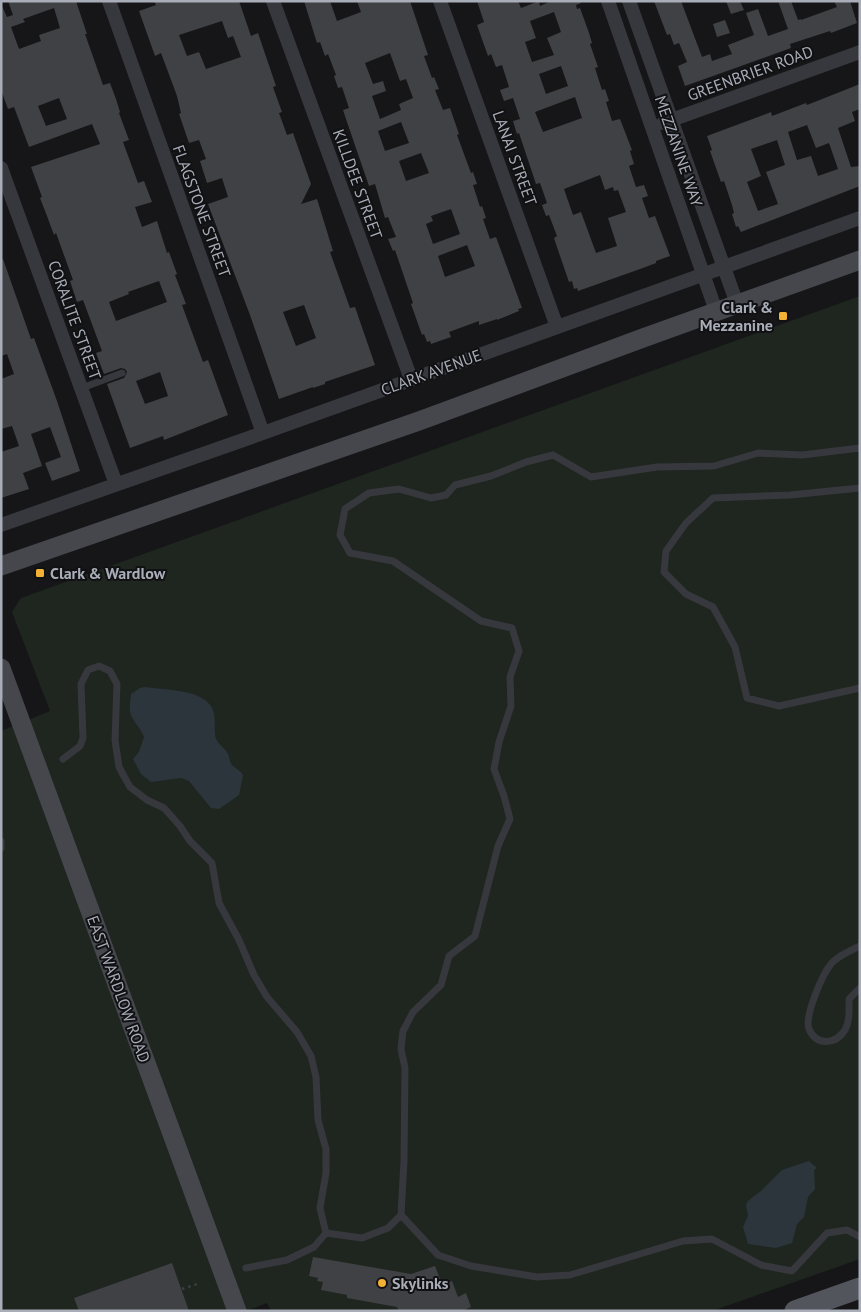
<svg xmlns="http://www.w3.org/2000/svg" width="861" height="1312" font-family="'PT Sans',sans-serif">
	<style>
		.green { fill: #1e261f }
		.water { fill: #2c353c }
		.building { fill: #404145; fill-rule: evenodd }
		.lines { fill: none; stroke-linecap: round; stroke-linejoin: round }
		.path { stroke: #3d3f44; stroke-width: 2.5; stroke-dasharray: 2.5 4; stroke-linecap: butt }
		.service { stroke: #37383d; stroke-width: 7 }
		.minor { stroke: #37383d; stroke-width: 14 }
		.secondary { stroke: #45474d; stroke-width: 19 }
		.primary { stroke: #53555c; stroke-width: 21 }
		.poi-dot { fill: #f2b134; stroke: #111113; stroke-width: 2 }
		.labels { text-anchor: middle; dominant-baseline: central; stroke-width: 4; stroke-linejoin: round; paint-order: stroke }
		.street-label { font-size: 16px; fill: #a8adb8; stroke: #111113 }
		.poi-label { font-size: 16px; font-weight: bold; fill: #a8adb8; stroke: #111113; text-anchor: start }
	</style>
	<rect width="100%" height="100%" fill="#161618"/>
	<path class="green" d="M 860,296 L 860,1259 L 712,1311 L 271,1311 L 267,1303 L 246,1311 L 1,1311 L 1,731 L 50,711 L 12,612 L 21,598 Z"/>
	<path class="water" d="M 145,687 C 164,690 203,689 212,708 C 217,718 213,729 216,739 C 219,745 225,748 228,754 C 230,758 229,761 232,765 C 236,769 240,770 243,775 L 239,795 L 219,809 L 211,808 L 189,781 L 181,778 L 151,782 L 141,774 L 133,759 L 139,752 L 144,737 C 141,728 131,720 130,711 C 129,705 131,699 131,694 L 140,688 Z
		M 809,1161 L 817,1168 L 814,1170 L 815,1189 L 808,1197 L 804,1217 L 797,1224 L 792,1243 L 776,1248 L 748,1244 L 743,1227 L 748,1216 L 746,1205 L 748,1201 L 762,1190 L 782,1170 Z"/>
	<path class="building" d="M 8,1 L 76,1 L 87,34 L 85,34 L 103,85 L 110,83 L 116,99 L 120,112 L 119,113 L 129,140 L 123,142 L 138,183 L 144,181 L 152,202 L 135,207 L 142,227 L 157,221 L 167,253 L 169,252 L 177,274 L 175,275 L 186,304 L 182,305 L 203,362 L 208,360 L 228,415 L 164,440 L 163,436 L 130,448 L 107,384 L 124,378 L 127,372 L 125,369 L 121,368 L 104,374 L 96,353 L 102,351 L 83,300 L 77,302 L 70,281 L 73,280 L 56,233 L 54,235 L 47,216 L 40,198 L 42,197 L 31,167 L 100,144 L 92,124 L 29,147 L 14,107 L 8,109 L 1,90 L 1,4 L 7,17 L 13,15 ZM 54,8 L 60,28 L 39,35 L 41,41 L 19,49 L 11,27 L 25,22 L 23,19 ZM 59,98 L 67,119 L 46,126 L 38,106 ZM 159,281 L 167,302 L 116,321 L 109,302 L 129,294 L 128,292 ZM 160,372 L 168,396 L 145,404 L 136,381 Z
		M 154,1 L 239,1 L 251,36 L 258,33 L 276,86 L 273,87 L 282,112 L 279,113 L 287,135 L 293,133 L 311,184 L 301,204 L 317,199 L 333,251 L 330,252 L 350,308 L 355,307 L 375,365 L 325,382 L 325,384 L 313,388 L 313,387 L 279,399 L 250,315 L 208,204 L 228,197 L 222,178 L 207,183 L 200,161 L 206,159 L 199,140 L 189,143 L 179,114 L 181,113 L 177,96 L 161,53 L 155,56 L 139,11 L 156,5 ZM 222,21 L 228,38 L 233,36 L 241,57 L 206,69 L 199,52 L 187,56 L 179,35 ZM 304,305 L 316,338 L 296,346 L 283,312 Z
		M 304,1 L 330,1 L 337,21 L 361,12 L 357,1 L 410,1 L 428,55 L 424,56 L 432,78 L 434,77 L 439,89 L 435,90 L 443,110 L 450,108 L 459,134 L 457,135 L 471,173 L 473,172 L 477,184 L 473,185 L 480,207 L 482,206 L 486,218 L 483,219 L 490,239 L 496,237 L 522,308 L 518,309 L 519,311 L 497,320 L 497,319 L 479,325 L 479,321 L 449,332 L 451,337 L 431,344 L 430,341 L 427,342 L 424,334 L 422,335 L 411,304 L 413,303 L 395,250 L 393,251 L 388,239 L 396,237 L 388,217 L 385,218 L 375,184 L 369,186 L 347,122 L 343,110 L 349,108 L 342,87 L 338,88 L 334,76 L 336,75 L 328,54 L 325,56 L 320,42 L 317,43 ZM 390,53 L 400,81 L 406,79 L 413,98 L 399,104 L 401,110 L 380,119 L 372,96 L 386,91 L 383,81 L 373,84 L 365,63 ZM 401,122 L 409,143 L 385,151 L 378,131 ZM 421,153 L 429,173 L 406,181 L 399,161 ZM 451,209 L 460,234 L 433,244 L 426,224 L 433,221 L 431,216 ZM 467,245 L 475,266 L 445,277 L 438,256 Z
		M 477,1 L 518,1 L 521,8 L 539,1 L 540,6 L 551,1 L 581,1 L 581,3 L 576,5 L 577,9 L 580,8 L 589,33 L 592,43 L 590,44 L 598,67 L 595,68 L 602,90 L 605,89 L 609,101 L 606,102 L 612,121 L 620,119 L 632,150 L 630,151 L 634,164 L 629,166 L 636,187 L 644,185 L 648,196 L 642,198 L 649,218 L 655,216 L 670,256 L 656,261 L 656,263 L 643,268 L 578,291 L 577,288 L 574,289 L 572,281 L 569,282 L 558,250 L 554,238 L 557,236 L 549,215 L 546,216 L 542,205 L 547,203 L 540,183 L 536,184 L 519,133 L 517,134 L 513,121 L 520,119 L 513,98 L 504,101 L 500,90 L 509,87 L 502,65 L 496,67 L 491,54 L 488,56 L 477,25 L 484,22 ZM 554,12 L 561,32 L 547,38 L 554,55 L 532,62 L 525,42 L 536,38 L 530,21 ZM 561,66 L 568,86 L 546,94 L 539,74 ZM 575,97 L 582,118 L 543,132 L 535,112 ZM 600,175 L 605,190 L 613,187 L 614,191 L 618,190 L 626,212 L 608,218 L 617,246 L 596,253 L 581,212 L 573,215 L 564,189 Z
		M 654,1 L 681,1 L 702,57 L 710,54 L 712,61 L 732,54 L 728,45 L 754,35 L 746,13 L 758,9 L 768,36 L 788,29 L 778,1 L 791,1 L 798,20 L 801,19 L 801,20 L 837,7 L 834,1 L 850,1 L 857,23 L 831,33 L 830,31 L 790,44 L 791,48 L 685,86 L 678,66 L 687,62 L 679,43 L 674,45 L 670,34 L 667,35 Z
		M 726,1 L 740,1 L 744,10 L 731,14 Z
		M 725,20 L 730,33 L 717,37 L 713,24 Z
		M 860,84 L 860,109 L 852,112 L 855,121 L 838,128 L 851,167 L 860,166 L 860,186 L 741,232 L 738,226 L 736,227 L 732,214 L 734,213 L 732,205 L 724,181 L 721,182 L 710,151 L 712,150 L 707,136 L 771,112 L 772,116 L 806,103 L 807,105 ZM 807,125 L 816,148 L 829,143 L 838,169 L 818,176 L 811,156 L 797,160 L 788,132 ZM 777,140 L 785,165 L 766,172 L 778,204 L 758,211 L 747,182 L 761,176 L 751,149 Z
		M 3,259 L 31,339 L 34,338 L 57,401 L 80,471 L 52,481 L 45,463 L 61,457 L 50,427 L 31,434 L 42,466 L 23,473 L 29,489 L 1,498 L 1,452 L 19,446 L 12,426 L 1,429 L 1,379 L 14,374 L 7,354 L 1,356 L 1,260 Z
		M 313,1257 L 411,1274 L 435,1266 L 442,1284 L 452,1281 L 458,1297 L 466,1293 L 471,1307 L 462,1311 L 399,1311 L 397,1307 L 347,1298 L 347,1295 L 321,1290 L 323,1282 L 317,1281 L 318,1278 L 309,1276 Z
		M 172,1263 L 189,1311 L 79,1311 L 74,1298 Z"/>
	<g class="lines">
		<path class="path" d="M 182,1289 L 197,1284"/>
		<path class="service" d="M 82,388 L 122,373
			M 860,488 L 790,495 L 713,498 L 686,523 L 666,551 L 664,572 L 686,594 L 713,607 L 735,647 L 747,698 L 779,706 L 860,688
			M 63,759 L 80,746 L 83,738 L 81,684 L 88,670 L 99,666 L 110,671 L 117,684 L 115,740 L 119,767 L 130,787 L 147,800 L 164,808 L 180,826 L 190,841 L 212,863 L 219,903 L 239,940 L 254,975 L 267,997 L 297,1032 L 311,1056 L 316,1077 L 318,1120 L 326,1149 L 326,1173 L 320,1208 L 326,1233 L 314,1247 L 287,1260 L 246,1268
			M 1,841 L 1,848
			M 860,946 C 850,951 837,956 831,964 C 822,975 804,1017 809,1029 C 817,1047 836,1044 845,1030 C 850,1021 849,1010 849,999 L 860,988
			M 401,1215 L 438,1255 L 471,1266 L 537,1277 L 570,1275 L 683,1241 L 712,1239 L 761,1265 L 792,1271 L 827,1233 L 847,1230 L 860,1237
			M 326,1233 L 362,1238 L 388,1228 L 401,1215 L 404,1161 L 405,1068 L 401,1049 L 403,1031 L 413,1012 L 441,985 L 449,956 L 475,936 L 498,846 L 510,819 L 504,796 L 494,769 L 499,742 L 511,706 L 510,677 L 519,651 L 512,628 L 481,621 L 393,561 L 350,553 L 340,535 L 345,509 L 369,493 L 399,489 L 431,498 L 446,495 L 455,485 L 491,476 L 526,462 L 553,455 L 591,477 L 657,467 L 714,466 L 758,453 L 802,455 L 860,448"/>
		<path class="minor" d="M 109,1 L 263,433
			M 273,1 L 411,379
			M 440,1 L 557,327
			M 608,1 L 716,311
			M 629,1 L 737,304
			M 663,123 L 860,52
			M 1,168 L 116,484
			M 1,525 L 263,433 L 860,218"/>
		<path class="secondary" d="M 1,566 L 419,421 L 643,338 L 860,260
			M 1,668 L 237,1311"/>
		<path class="primary" d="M 795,1311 L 860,1288"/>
	</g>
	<g class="poi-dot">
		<rect x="778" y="311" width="10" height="10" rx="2.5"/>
		<rect x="35" y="568" width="10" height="10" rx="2.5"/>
		<circle cx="382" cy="1283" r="5"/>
	</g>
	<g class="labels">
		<g class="street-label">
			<text transform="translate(750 73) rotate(-20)">GREENBRIER ROAD</text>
			<text transform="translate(679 151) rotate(71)">MEZZANINE WAY</text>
			<text transform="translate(515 158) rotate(70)">LANAI STREET</text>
			<text transform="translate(358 184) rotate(70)">KILLDEE STREET</text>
			<text transform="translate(202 211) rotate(70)">FLAGSTONE STREET</text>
			<text transform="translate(75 320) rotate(70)">CORALITE STREET</text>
			<text transform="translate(431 372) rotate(-20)">CLARK AVENUE</text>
			<text transform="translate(119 989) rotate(70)">EAST WARDLOW ROAD</text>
		</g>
		<g class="poi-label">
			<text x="773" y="307" text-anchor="end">Clark &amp;<tspan x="773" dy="18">Mezzanine</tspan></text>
			<text x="50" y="573">Clark &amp; Wardlow</text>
			<text x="392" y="1283">Skylinks</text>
		</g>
	</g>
	<rect width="861" height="1312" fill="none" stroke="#a8adb8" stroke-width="5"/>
</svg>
